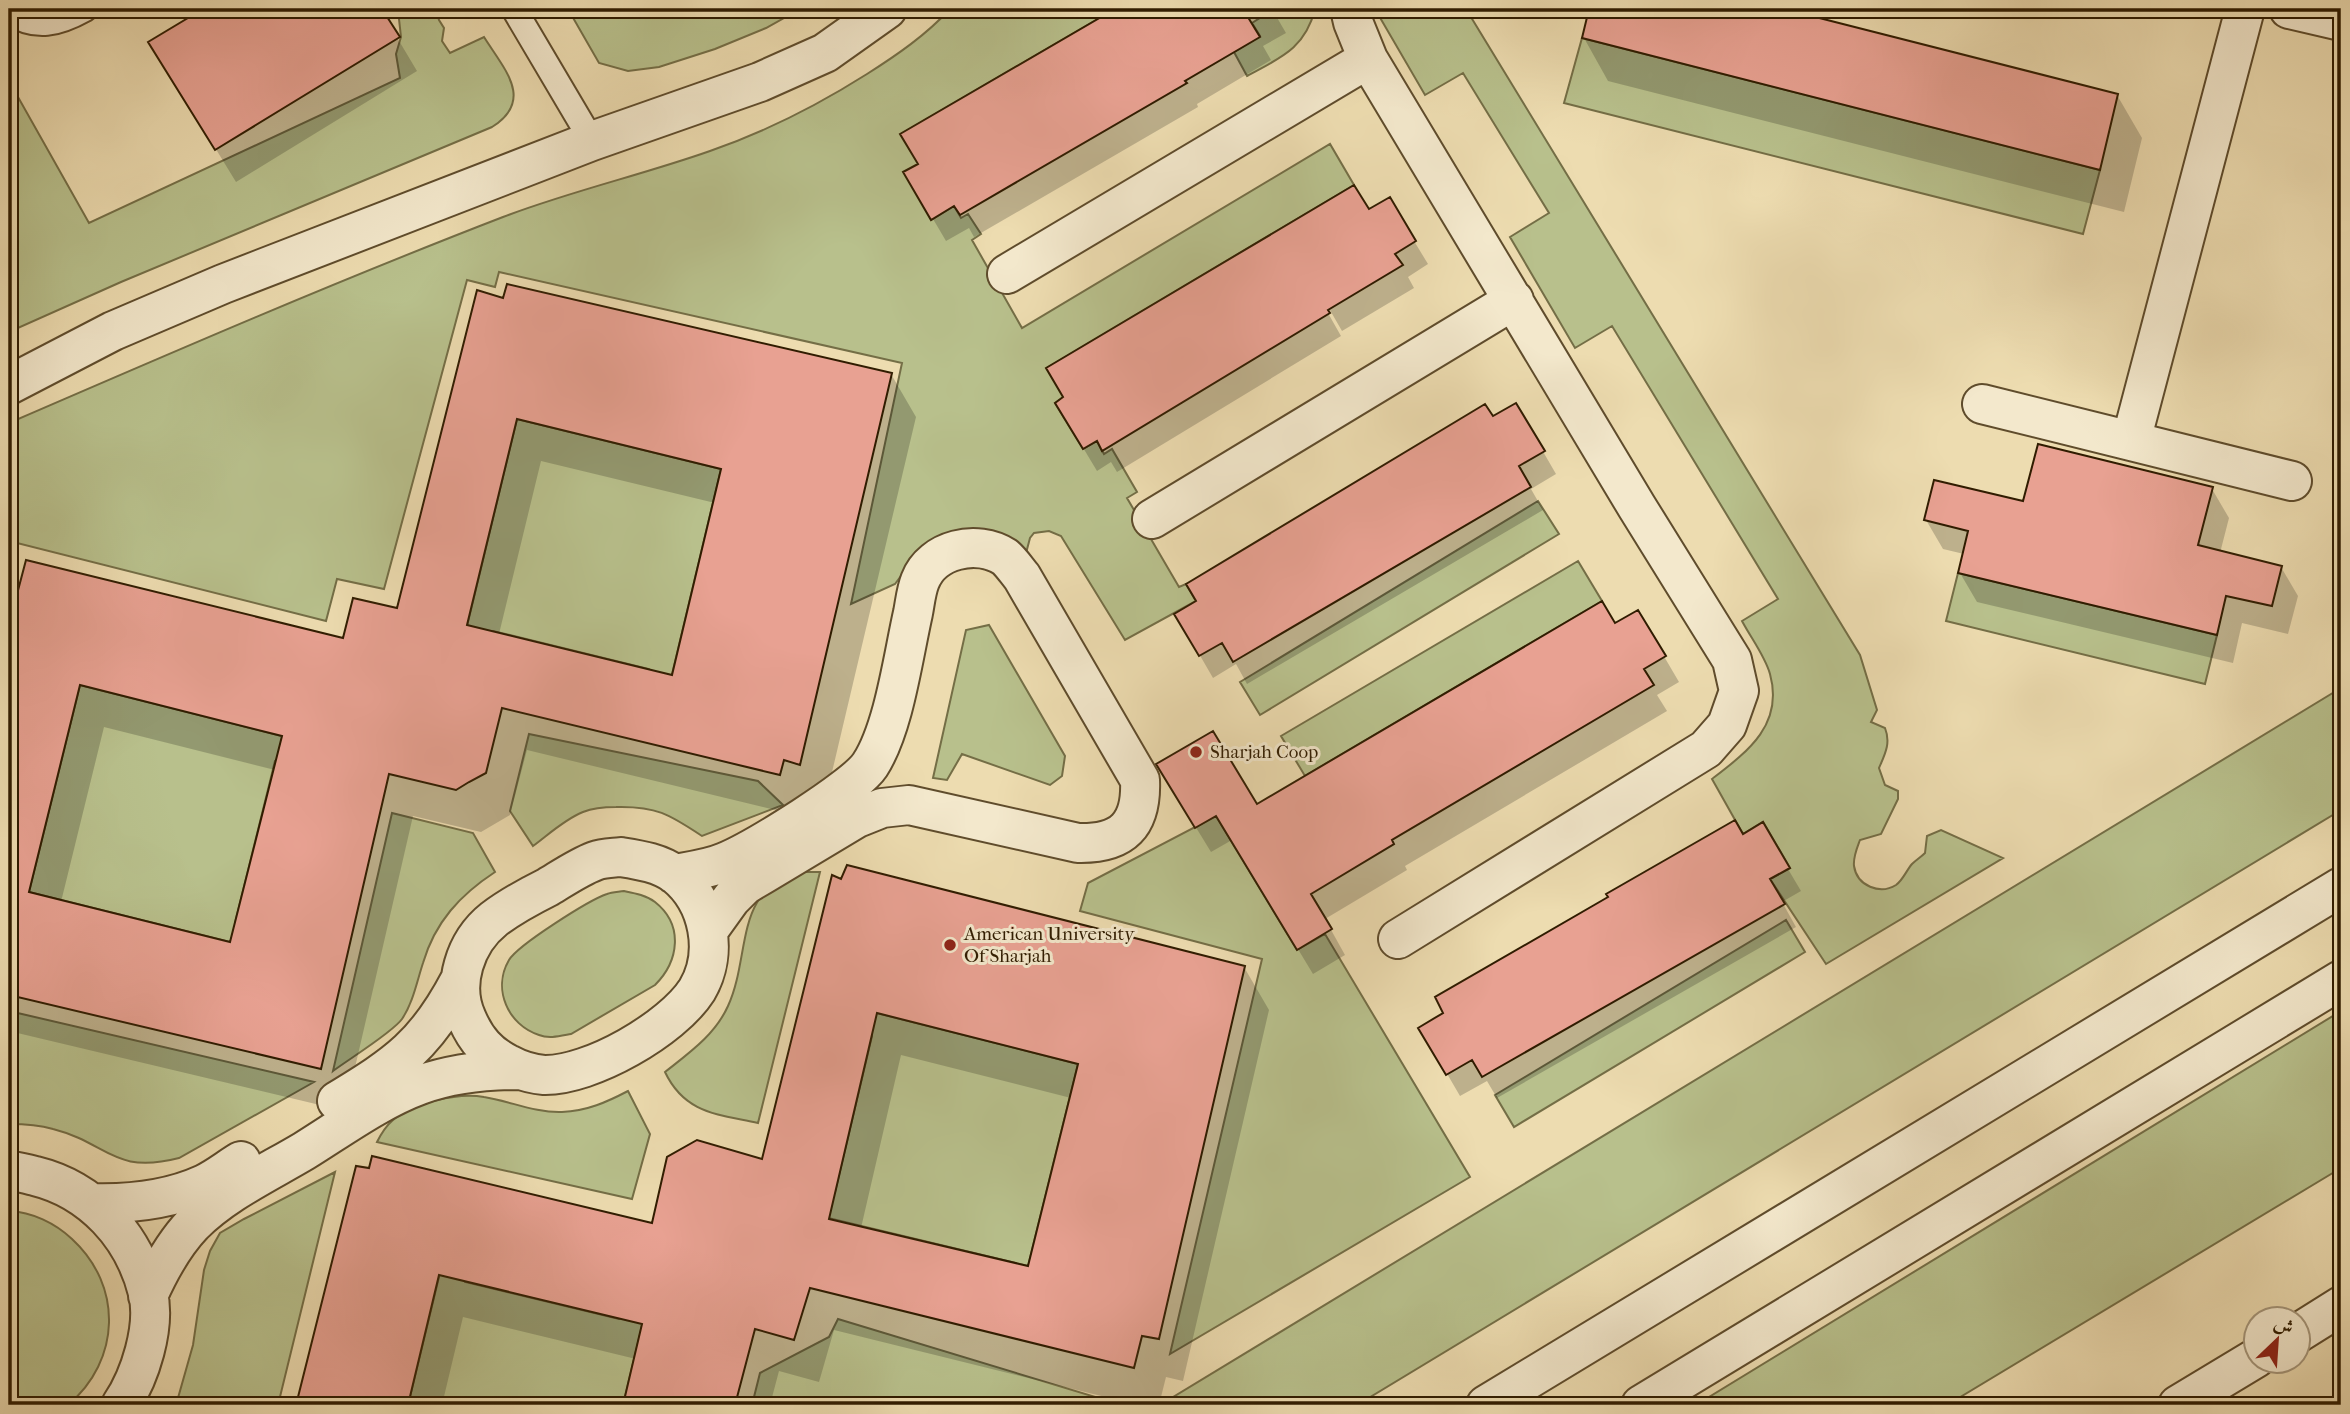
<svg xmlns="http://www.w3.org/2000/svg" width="2350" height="1414" font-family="'IM FELL French Canon',Amiri,serif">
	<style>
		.green { fill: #b8c08c; stroke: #746e46; stroke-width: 2 }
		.shadow { fill: #0003; fill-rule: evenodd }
		.building { fill: #e8a192; stroke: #301c00; stroke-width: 2; fill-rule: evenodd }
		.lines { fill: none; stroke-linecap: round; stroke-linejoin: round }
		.service-casing { stroke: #5f4c2c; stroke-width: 28 }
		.minor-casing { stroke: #5f4c2c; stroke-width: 42 }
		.tertiary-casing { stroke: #5f4c2c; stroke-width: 42 }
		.service { stroke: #f3e8cc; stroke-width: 24 }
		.minor { stroke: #f3e8cc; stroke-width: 38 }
		.tertiary { stroke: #f3e8cc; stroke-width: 38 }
		.poi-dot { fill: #8f2418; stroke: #f3e8cc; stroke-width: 2.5 }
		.labels { text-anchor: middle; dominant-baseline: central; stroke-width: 6; stroke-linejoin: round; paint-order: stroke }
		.poi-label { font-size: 19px; fill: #301c00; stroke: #f3e8cc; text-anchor: start }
	</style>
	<rect width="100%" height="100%" fill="#eddcb0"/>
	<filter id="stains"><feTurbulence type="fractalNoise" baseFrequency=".00286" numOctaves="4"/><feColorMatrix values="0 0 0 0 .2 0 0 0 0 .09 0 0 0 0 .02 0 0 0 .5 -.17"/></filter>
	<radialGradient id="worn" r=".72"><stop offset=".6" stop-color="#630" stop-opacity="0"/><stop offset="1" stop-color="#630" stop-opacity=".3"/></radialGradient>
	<path class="green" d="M 401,9 L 436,9 L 439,20 L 444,28 L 442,41 L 450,53 L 484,37 C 504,69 535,100 492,127 L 121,282 L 9,332 L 9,81 L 89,223 L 400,78 L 396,54 L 401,37 L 399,19 Z
		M 568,9 L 800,9 L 766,28 L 715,49 L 659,67 L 628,71 L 599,63 Z
		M 950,9 L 1115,9 L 901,134 L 911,151 L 923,144 L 932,219 L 954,206 L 961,218 L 968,214 L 981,234 L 972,240 L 1022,328 L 1330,144 L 1354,185 L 1047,368 L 1078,388 L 1055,403 L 1083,449 L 1097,441 L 1104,454 L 1112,449 L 1137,492 L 1127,498 L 1179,587 L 1186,584 L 1196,601 L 1125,640 L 1061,536 L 1049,531 L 1034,533 L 1030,538 L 1025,557 L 915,557 L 895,584 L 851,604 L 902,363 L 499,272 L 495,287 L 467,280 L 384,589 L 337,579 L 326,621 L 9,541 L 9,423 C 173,352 337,281 503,217 C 571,191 642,175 710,151 C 765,132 818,105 867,74 C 897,55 926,35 950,9 Z
		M 1274,9 L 1315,9 C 1305,49 1280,58 1247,76 L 1234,52 L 1260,36 L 1252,23 Z
		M 1375,9 L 1466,9 L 1860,655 L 1877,710 L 1871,722 L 1885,728 C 1891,743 1885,754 1879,768 L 1885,785 L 1898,791 L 1898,799 L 1881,834 L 1860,840 C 1857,848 1853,857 1854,866 C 1857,886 1880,895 1896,885 C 1903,880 1906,871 1912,864 C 1916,860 1921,857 1925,853 L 1927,836 L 1941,830 L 2003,858 L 1826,964 L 1770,879 L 1790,868 L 1763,822 L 1743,834 L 1712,779 C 1747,752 1784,725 1770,674 C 1765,656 1751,638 1742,621 L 1778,599 L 1612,326 L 1575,348 L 1510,237 L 1549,213 L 1463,73 L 1425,95 Z
		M 1582,38 L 2100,170 L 2083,234 L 1564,103 Z
		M 517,419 L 721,469 L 664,708 L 649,669 L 493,631 L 460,655 Z
		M 1538,501 L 1559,534 L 1260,715 L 1240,682 Z
		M 1578,561 L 1602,601 L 1305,776 L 1281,736 Z
		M 1958,573 L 2217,635 L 2205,684 L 1946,621 Z
		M 989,625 L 1065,756 L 1062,776 L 1050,785 L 962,754 L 947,780 L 933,778 L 966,630 Z
		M 80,685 L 313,744 L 275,761 L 235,923 L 262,950 L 29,892 Z
		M 2341,688 L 2341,810 L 1357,1405 L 1160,1405 Z
		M 529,734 L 758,781 L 783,805 L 702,836 C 669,814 656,806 616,807 C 605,807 593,808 583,812 C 565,819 548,835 533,846 L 510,811 Z
		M 392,813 L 473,833 L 495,872 C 460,895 435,922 423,963 C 417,981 413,1003 402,1019 C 393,1032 349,1059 333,1071 Z
		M 1216,816 L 1297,950 L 1325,934 L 1470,1177 L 1170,1354 L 1262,959 L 1080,911 L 1088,883 Z
		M 805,872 L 820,872 L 758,1123 C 718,1114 685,1114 665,1072 C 689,1053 715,1035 728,1006 C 752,954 732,885 805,872 Z
		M 624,891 C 634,893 646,895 655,902 C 684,925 679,961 655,985 L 571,1034 C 560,1036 549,1039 539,1035 C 508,1025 492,989 509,960 C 518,945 589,900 607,894 C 612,892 618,892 624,891 Z
		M 1786,920 L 1805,952 L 1514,1127 L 1495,1095 Z
		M 853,1007 L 1078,1064 L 1028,1266 L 799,1211 L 835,1192 L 872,1036 Z
		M 9,1011 L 314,1082 L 179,1158 C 113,1175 108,1143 53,1129 C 39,1125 23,1124 9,1124 Z
		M 2341,1011 L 2341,1168 L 1947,1405 L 1696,1405 Z
		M 628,1091 L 650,1134 L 632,1199 L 377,1142 C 381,1134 386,1126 393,1120 C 413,1103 458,1092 484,1097 C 510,1101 535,1113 562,1112 C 587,1111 607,1102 628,1091 Z
		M 335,1172 L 278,1405 L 176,1405 L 193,1345 L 204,1270 L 210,1251 L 220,1233 L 244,1219 Z
		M 9,1211 C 32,1212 55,1223 72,1239 C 123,1286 121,1360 68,1405 L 9,1405 Z
		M 446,1248 L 465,1282 L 619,1319 L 648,1301 L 623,1405 L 408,1405 Z
		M 838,1319 L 1102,1399 L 1092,1405 L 752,1405 L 760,1373 L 829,1337 Z"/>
	<path class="shadow" d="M 207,9 L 380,9 L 417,71 L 236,182 L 151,43 Z
		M 1118,9 L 1272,9 L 1286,33 L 1263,46 L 1271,60 L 1197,104 L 1198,107 L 974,237 L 969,228 L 946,241 L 906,173 L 920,165 L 903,134 Z
		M 1591,9 L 1777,9 L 2117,95 L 2142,138 L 2124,212 L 1608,81 L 1584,38 Z
		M 2341,133 L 2341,180 L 2333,165 Z
		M 1389,200 L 1428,264 L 1408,277 L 1414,288 L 1342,331 L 1327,305 L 1324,306 L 1341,336 L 1117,472 L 1111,462 L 1097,471 L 1070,426 L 1369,212 Z
		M 504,300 L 891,374 L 916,417 L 824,806 L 804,817 L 527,750 L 510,815 L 481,832 L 413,816 L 345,1111 L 9,1031 L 9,598 L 344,640 L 399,610 ZM 541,461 L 715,503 L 673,677 L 499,634 ZM 104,727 L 275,770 L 232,944 L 61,902 Z
		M 1516,405 L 1556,474 L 1531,489 L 1543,510 L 1247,684 L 1236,664 L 1213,678 L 1176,614 Z
		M 2212,489 L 2229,518 L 2220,553 L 2281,567 L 2298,596 L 2288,634 L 2242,623 L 2233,663 L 1977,602 L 1960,573 L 1964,554 L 1943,549 L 1926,520 L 2024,503 Z
		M 1638,612 L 1679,682 L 1657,695 L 1667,711 L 1405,866 L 1407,870 L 1325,919 L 1345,955 L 1313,974 L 1232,840 L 1211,852 L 1173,790 L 1257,806 Z
		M 1743,836 L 1788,869 L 1801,891 L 1782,902 L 1796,927 L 1497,1098 L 1487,1081 L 1460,1096 L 1421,1029 Z
		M 833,878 L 1244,967 L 1269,1010 L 1183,1381 L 1166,1377 L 1159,1405 L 1138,1405 L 834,1330 L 819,1382 L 779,1371 L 770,1405 L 625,1405 L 636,1359 L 463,1317 L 442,1405 L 298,1405 L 357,1168 L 653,1225 L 763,1162 ZM 901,1055 L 1071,1098 L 1030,1268 L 861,1228 Z"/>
	<path class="building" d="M 203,9 L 382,9 L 400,37 L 215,150 L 148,42 Z
		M 1115,9 L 1243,9 L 1260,37 L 1185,81 L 1187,83 L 960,215 L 954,206 L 931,220 L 903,172 L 918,164 L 900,134 Z
		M 1589,9 L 1784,9 L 2118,94 L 2100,170 L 1582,38 Z
		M 1354,185 L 1369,209 L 1390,197 L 1416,241 L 1395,254 L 1403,265 L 1328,310 L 1330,313 L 1102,451 L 1097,441 L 1083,449 L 1055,403 L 1063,397 L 1046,368 Z
		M 507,284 L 892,373 L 800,765 L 784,760 L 780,775 L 502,708 L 486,773 L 469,782 L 456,790 L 389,774 L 321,1069 L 9,995 L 9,596 L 16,598 L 26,560 L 343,638 L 353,598 L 397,608 L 477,290 L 503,298 ZM 517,419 L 721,469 L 672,675 L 467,625 ZM 80,685 L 282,736 L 230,942 L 29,892 Z
		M 1516,403 L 1545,451 L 1519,466 L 1531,487 L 1233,662 L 1222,643 L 1199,656 L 1174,614 L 1196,601 L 1186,584 L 1485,404 L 1493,416 Z
		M 2038,444 L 2213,487 L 2198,545 L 2282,566 L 2272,606 L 2226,596 L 2217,635 L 1958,573 L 1968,531 L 1924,520 L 1934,480 L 2023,501 Z
		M 1602,601 L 1615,623 L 1638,610 L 1666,656 L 1644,669 L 1654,685 L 1392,840 L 1394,844 L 1311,894 L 1332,929 L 1297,950 L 1216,816 L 1195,828 L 1156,764 L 1213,731 L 1257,804 Z
		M 1735,820 L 1743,834 L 1763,822 L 1790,868 L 1770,879 L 1785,904 L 1482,1077 L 1472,1060 L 1446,1075 L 1418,1028 L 1443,1013 L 1435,997 L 1608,897 L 1606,894 Z
		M 847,865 L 1245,966 L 1159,1339 L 1142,1336 L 1134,1368 L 810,1288 L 794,1340 L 755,1329 L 735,1405 L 623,1405 L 642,1324 L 439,1275 L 408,1405 L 296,1405 L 356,1166 L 369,1168 L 372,1156 L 652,1223 L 667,1157 L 697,1140 L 762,1159 L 832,875 L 841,879 ZM 877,1013 L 1078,1064 L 1028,1266 L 829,1219 Z"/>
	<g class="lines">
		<g class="service-casing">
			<path id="service" d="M 514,9 L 592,141
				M 9,12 C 36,30 58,24 85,9"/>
		</g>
		<g class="minor-casing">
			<path id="minor" d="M 1350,9 L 1353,22 L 1368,59 L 1637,507 L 1732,660 L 1739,691 L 1727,725 L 1706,749 L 1398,939
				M 2289,9 L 2341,21
				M 1007,274 L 1368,59
				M 1982,404 L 2292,481
				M 2131,441 L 2245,9
				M 1152,519 L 1514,300
				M 621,857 C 640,860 660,863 676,875 C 709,902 719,953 697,990 C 672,1029 590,1076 544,1075 C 531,1074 519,1070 508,1064 C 488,1054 476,1040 467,1019 C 451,985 465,942 494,919 C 510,907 530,896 548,887 C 563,878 579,867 595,861 C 603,858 613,858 621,857 Z
				M 674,874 C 691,871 709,869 725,862 C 754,850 855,788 870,765 C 894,728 903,657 913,613 C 915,603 916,591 920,581 C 932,549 977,539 1005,557 C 1011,562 1017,571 1022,577 L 1140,780 C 1142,825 1123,844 1078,843 L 909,805 L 882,808 L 857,818 L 762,875 L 745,885 L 731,899 L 708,931
				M 337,1101 C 398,1064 426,1045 460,980
				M 9,1171 C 18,1171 26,1174 35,1176 C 92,1190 134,1236 148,1293 C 156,1327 140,1377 121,1405
				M 93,1203 C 131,1204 169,1200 204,1184 C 217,1178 229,1168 241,1161
				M 148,1296 C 160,1269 173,1245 193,1224 C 224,1193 267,1173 304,1151 C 341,1128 379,1100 420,1085 C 453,1073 485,1070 519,1070
				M 2298,1333 L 2341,1306
				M 2178,1405 L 2256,1358"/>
		</g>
		<g class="tertiary-casing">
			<path id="tertiary" d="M 9,385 L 113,331 L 223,284 L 592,141 L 760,82 L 825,53 L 887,9
				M 1486,1405 L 2341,887
				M 1641,1405 L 2341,980"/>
		</g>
		<use href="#service" class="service"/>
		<use href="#minor" class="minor"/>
		<use href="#tertiary" class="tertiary"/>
	</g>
	<g class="poi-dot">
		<circle cx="1196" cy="752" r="7"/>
		<circle cx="950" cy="945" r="7"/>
	</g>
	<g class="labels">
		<g class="poi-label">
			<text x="1210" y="752">Sharjah Coop</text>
			<text x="964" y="934">American University<tspan x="964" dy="22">Of Sharjah</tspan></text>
		</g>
	</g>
	<rect width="2350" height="1414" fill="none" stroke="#eddcb0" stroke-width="35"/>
	<rect x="10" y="10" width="2329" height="1393" fill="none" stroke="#301c00" stroke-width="3.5"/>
	<rect x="18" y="18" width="2315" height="1379" fill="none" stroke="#301c00" stroke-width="2"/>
	<g transform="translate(2277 1340) rotate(25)"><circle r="33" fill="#f3e8cc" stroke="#a5967a" stroke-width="2"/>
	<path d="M0-5L12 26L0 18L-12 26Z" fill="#8f2418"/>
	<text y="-10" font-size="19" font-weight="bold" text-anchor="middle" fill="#301c00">ش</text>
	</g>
	<rect width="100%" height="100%" filter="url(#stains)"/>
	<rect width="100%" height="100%" fill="url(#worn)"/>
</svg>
